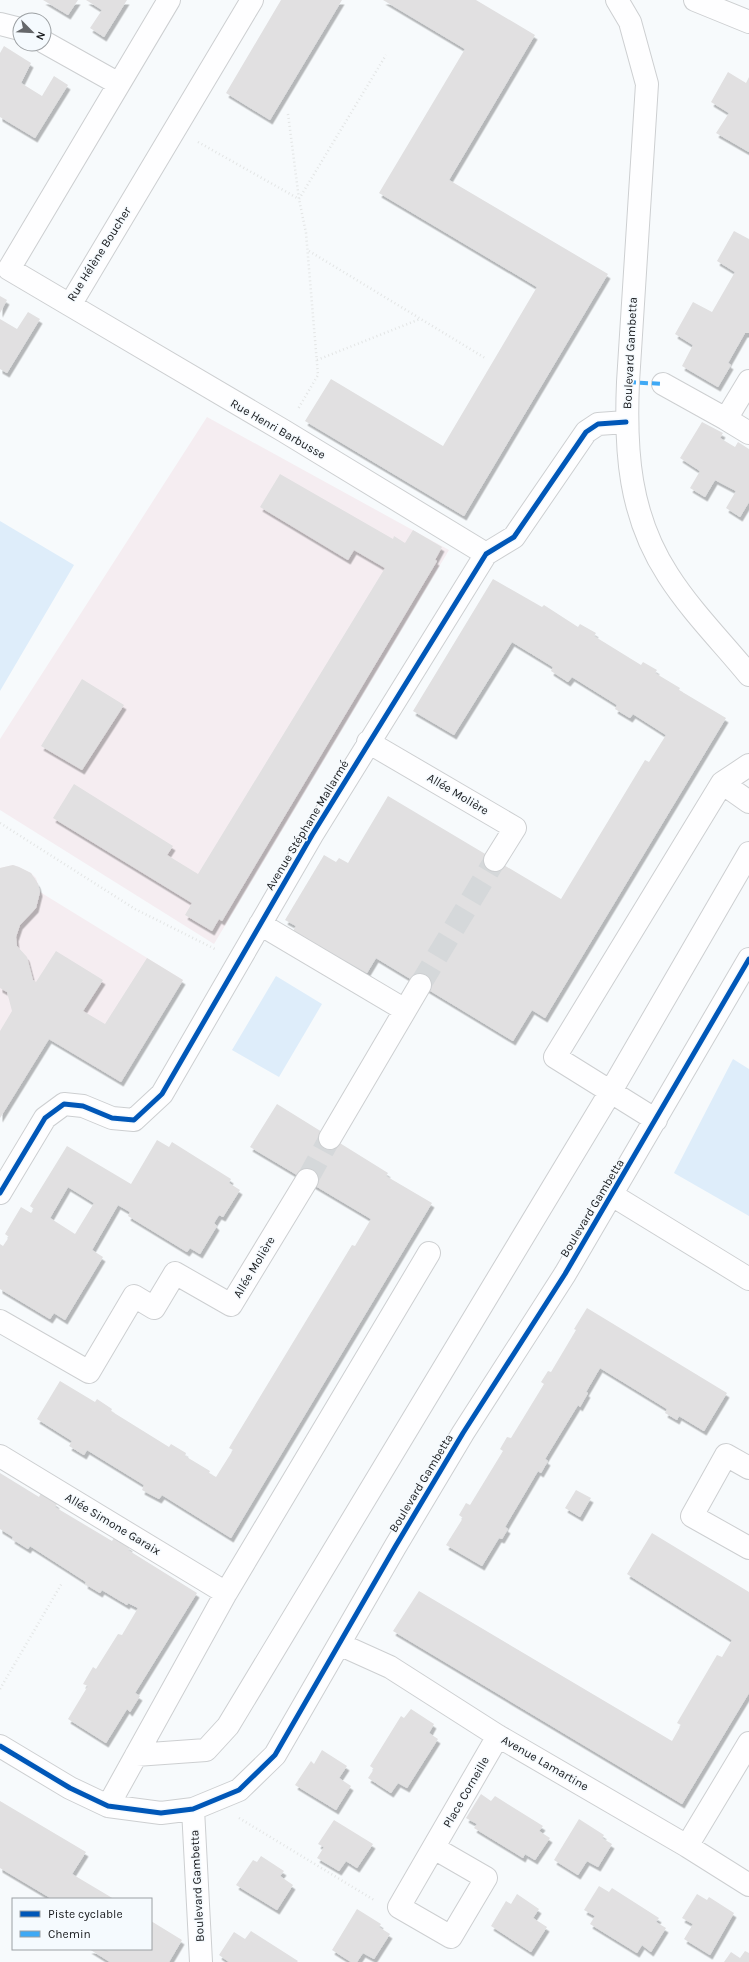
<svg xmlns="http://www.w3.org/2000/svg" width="749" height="1962" font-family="Karla,sans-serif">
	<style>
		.education { fill: #f5edf1 }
		.green { fill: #deedfa }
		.building { fill: #e1e0e1; fill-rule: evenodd; filter: url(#shadow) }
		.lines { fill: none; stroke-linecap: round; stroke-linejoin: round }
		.minor-tunnel { stroke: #d5d8da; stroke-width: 22; stroke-dasharray: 22 11; stroke-linecap: butt }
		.minor-casing { stroke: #cdcfd1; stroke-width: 24 }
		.path { stroke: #e3e5e5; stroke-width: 2.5; stroke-dasharray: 1 3; stroke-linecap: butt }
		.minor { stroke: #fefeff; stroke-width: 22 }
		.quiet { stroke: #3fa9f5; stroke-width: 4; stroke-dasharray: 8 4; stroke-linecap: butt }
		.cycleway-casing { stroke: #f5fafe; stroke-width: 8 }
		.cycleway { stroke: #0057b8; stroke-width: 5 }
		.labels { text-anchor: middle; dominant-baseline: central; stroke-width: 3; stroke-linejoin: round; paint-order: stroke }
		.street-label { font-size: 12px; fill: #16181b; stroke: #f5fafe }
	</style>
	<defs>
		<filter id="shadow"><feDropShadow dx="2.5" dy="4.5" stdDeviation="0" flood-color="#0004"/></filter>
	</defs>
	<rect width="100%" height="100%" fill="#f7fafc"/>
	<path class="education" d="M 207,417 L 449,550 L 214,944 L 0,810 L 0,739 Z
		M 13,865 L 19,867 L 31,873 L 36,878 L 40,892 L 183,980 L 121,1082 L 49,1039 L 0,1118 L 0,868 Z"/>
	<path class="green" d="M 0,521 L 74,565 L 0,691 Z
		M 276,976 L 322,1004 L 279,1077 L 232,1050 Z
		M 733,1059 L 749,1069 L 749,1216 L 674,1173 Z"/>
	<path class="building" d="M 43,0 L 78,0 L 68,15 Z
		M 86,0 L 127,0 L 104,37 L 90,28 L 102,10 Z
		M 281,0 L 342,0 L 270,120 L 226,93 Z
		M 383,0 L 476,0 L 535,35 L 449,180 L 608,274 L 464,516 L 305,421 L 331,379 L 443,446 L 537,287 L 379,193 L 465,49 Z
		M 4,46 L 31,63 L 21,83 L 42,96 L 54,76 L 68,85 L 35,138 L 0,117 L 0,53 Z
		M 728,72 L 746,83 L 749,77 L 749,152 L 716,133 L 729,113 L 711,102 Z
		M 734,231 L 749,239 L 749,333 L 745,333 L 728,363 L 731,365 L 718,387 L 682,366 L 693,345 L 675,334 L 693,302 L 712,312 L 735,272 L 717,261 Z
		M 0,296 L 7,300 L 0,313 Z
		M 28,312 L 40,319 L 7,373 L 0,369 L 0,319 L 17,329 Z
		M 702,422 L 723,433 L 720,438 L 735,447 L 738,442 L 749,449 L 749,502 L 740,517 L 726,508 L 736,491 L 715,480 L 705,497 L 690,488 L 700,471 L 680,458 Z
		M 280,474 L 393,539 L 394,536 L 405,543 L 413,530 L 442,547 L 435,560 L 437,561 L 222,921 L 219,919 L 212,931 L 185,915 L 192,903 L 53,818 L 74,784 L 173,846 L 167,855 L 198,874 L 385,568 L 354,550 L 348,560 L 260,507 Z
		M 493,579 L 542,607 L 544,605 L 578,627 L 580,624 L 596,633 L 594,636 L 641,665 L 643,662 L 657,670 L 655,673 L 680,688 L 679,690 L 726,718 L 545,1018 L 532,1010 L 513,1041 L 376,958 L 367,973 L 293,931 L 296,926 L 285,920 L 324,855 L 336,862 L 339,858 L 348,863 L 388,796 L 561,899 L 645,760 L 649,762 L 666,735 L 633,714 L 630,718 L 615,709 L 617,705 L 572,677 L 568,682 L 551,671 L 553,667 L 512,642 L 454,735 L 413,711 Z
		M 82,679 L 124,705 L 82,770 L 41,746 Z
		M 13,865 L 19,867 L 31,873 L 38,884 L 40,892 L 36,908 L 20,925 L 16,937 L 17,946 L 27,957 L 33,980 L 36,982 L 56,951 L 103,980 L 83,1011 L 105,1024 L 147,958 L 183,980 L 121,1082 L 49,1039 L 0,1118 L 0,1031 L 12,1011 L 7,992 L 0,988 L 0,868 Z
		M 277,1104 L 388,1173 L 386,1176 L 432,1203 L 231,1538 L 162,1495 L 159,1499 L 142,1490 L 144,1485 L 87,1450 L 84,1455 L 69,1446 L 72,1441 L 37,1419 L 60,1381 L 95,1402 L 97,1399 L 112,1409 L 111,1411 L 169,1447 L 171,1444 L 186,1453 L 185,1456 L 210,1471 L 209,1473 L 216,1477 L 233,1450 L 229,1448 L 352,1245 L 355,1246 L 371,1219 L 250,1147 Z
		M 157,1140 L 169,1147 L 172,1142 L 231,1179 L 229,1183 L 240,1190 L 223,1217 L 219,1215 L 214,1223 L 217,1226 L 200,1254 L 190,1248 L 187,1252 L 128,1216 L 130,1212 L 118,1205 L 92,1250 L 103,1257 L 65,1320 L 54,1313 L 50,1319 L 0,1289 L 0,1244 L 3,1246 L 9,1237 L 5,1234 L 21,1207 L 31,1213 L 34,1209 L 30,1206 L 67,1146 L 131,1184 ZM 68,1187 L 94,1203 L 75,1234 L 50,1218 Z
		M 587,1308 L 727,1393 L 704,1431 L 679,1416 L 677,1420 L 665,1413 L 667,1409 L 600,1368 L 586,1392 L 588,1393 L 580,1407 L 578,1405 L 545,1459 L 548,1461 L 541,1473 L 538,1471 L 505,1527 L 508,1529 L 502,1539 L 499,1538 L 482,1566 L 446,1545 L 463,1518 L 459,1515 L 466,1503 L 470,1505 L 503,1451 L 500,1449 L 507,1437 L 511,1438 L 544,1384 L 541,1382 L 548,1371 L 551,1372 L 576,1330 L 574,1329 Z
		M 0,1473 L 39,1497 L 41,1493 L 57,1504 L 55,1507 L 112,1541 L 114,1538 L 130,1547 L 128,1550 L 197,1593 L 135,1693 L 140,1696 L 130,1712 L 127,1709 L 106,1743 L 68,1719 L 88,1686 L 83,1684 L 93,1667 L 96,1669 L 118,1634 L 122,1635 L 138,1608 L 128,1603 L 127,1605 L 102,1590 L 100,1593 L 85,1584 L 86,1582 L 30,1546 L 28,1549 L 12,1539 L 13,1537 L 0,1529 Z
		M 576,1490 L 591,1498 L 580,1517 L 565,1508 Z
		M 652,1533 L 749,1592 L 749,1693 L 682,1804 L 393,1631 L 419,1591 L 672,1741 L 681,1725 L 677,1723 L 717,1655 L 722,1657 L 732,1640 L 627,1574 Z
		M 411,1709 L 434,1724 L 429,1733 L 438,1739 L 407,1788 L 398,1783 L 391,1793 L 368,1778 L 374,1769 L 370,1766 L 401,1716 L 404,1718 Z
		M 322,1750 L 347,1766 L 339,1778 L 351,1786 L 336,1810 L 295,1785 L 311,1761 L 314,1764 Z
		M 481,1794 L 491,1801 L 495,1796 L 543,1826 L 539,1831 L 550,1838 L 535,1860 L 525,1854 L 523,1858 L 474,1828 L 477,1824 L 466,1818 Z
		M 0,1801 L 86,1852 L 72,1874 L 114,1899 L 52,1899 L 0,1868 Z
		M 579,1819 L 604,1835 L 602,1838 L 612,1844 L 598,1867 L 587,1861 L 578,1875 L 554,1860 Z
		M 334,1820 L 373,1844 L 357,1868 L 346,1861 L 339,1871 L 317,1858 L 324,1847 L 318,1844 Z
		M 261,1856 L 284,1871 L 280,1876 L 293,1885 L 277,1910 L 236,1885 L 253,1860 L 257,1862 Z
		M 599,1886 L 609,1892 L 612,1888 L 659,1918 L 656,1922 L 666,1928 L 651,1952 L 642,1945 L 637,1953 L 590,1924 L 595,1916 L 584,1910 Z
		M 517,1894 L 539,1909 L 533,1918 L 547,1927 L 531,1952 L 491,1926 L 506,1901 L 511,1904 Z
		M 697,1894 L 707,1900 L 709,1897 L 734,1913 L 710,1955 L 684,1939 L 693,1924 L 682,1918 Z
		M 357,1909 L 381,1924 L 379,1927 L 390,1934 L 374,1959 L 363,1953 L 357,1962 L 351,1962 L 332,1950 Z
		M 151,1921 L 182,1940 L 169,1962 L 110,1962 L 89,1949 L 151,1949 Z
		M 251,1931 L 298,1961 L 297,1962 L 229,1962 L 219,1955 L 234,1932 L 245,1939 Z
		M 745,1951 L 749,1953 L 749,1962 L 724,1962 L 731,1952 L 740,1958 Z"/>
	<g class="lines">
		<path class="minor-tunnel" d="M 420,985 L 495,860
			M 307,1180 L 330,1138"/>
		<g class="minor-casing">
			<path id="minor" d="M 169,0 L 9,269 L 70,305 L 252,0
				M 617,0 L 630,22 L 647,84 L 628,382 C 625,451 629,515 668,575 C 691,611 722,642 749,675
				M 695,0 L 749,22
				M 0,24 L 20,29
				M 44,42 L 119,84
				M 70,305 L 284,431 L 486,554
				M 749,381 L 726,419 L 749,433
				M 663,384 L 726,419
				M 368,742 L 515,828 L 495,860
				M 722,783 L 749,802
				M 260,924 L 405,1010
				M 656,1120 L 555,1057 L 722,783 L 749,765
				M 330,1138 L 420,985
				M 0,1193 L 45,1118 L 64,1104 L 83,1106 L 112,1118 L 134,1120 L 162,1094 L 312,835 L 486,554 L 514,537 L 586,432 L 598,424 L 626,422
				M 612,1195 L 749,1279
				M 0,1321 L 89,1372 L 134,1296 L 154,1308 L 175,1273 L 231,1305 L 307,1180
				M 0,1456 L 226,1593
				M 749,1468 L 726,1455 L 692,1516 L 749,1548
				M 339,1644 L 390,1667 L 498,1736 L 687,1846 L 749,1885
				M 0,1746 L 70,1788 L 108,1806 L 161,1813 L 193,1809 L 239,1790 L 275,1755 L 395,1547 L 463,1433 L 565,1274 L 749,959
				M 136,1755 L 206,1750 L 228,1726 L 611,1091 L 749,853
				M 108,1806 L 226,1593 L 429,1253
				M 193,1809 L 201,1962
				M 687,1846 L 749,1743
				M 434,1848 L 486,1878 L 451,1937 L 399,1907 L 498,1736"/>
		</g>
		<path class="path" d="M 288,114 L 299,199 L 306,233 L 318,375 L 298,409
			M 198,142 L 299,199 L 386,55
			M 309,251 L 485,358
			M 317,360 L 420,319
			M 0,823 L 135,909 L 215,949
			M 0,1689 L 62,1583
			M 239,1818 L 374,1900"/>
		<use href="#minor" class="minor"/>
		<path class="quiet" d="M 628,382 L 663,384"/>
		<g class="cycleway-casing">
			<path id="cycleway" d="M 0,1193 L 45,1118 L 64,1104 L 83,1106 L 112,1118 L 134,1120 L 162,1094 L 312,835 L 486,554 L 514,537 L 586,432 L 598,424 L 626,422
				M 0,1746 L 70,1788 L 108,1806 L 161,1813 L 193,1809 L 239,1790 L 275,1755 L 395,1547 L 463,1433 L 565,1274 L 749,959"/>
		</g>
		<use href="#cycleway" class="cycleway"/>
	</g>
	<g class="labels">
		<g class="street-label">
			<text transform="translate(99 254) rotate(-58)">Rue Hélène Boucher</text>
			<text transform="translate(630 353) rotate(-87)">Boulevard Gambetta</text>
			<text transform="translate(278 429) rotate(30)">Rue Henri Barbusse</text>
			<text transform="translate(458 794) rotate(31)">Allée Molière</text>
			<text transform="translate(307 825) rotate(-59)">Avenue Stéphane Mallarmé</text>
			<text transform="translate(592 1208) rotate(-59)">Boulevard Gambetta</text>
			<text transform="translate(254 1267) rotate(-59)">Allée Molière</text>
			<text transform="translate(421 1483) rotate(-59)">Boulevard Gambetta</text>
			<text transform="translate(113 1524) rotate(31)">Allée Simone Garaix</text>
			<text transform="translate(545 1763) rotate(30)">Avenue Lamartine</text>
			<text transform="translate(466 1792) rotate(-60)">Place Corneille</text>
			<text transform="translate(197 1886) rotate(-93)">Boulevard Gambetta</text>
		</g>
	</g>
	<rect x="12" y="1898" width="140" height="52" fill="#f5fafe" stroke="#9ca0a3"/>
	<rect x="20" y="1911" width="20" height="6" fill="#0057b8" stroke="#9ca0a3"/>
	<text x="48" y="1918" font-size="12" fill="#16181b">Piste cyclable</text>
	<rect x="20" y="1931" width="20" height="6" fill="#3fa9f5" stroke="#9ca0a3"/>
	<text x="48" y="1938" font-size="12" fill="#16181b">Chemin</text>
	<g transform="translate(32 32) rotate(114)"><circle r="19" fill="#f5fafe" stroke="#9ca0a3"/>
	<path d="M0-3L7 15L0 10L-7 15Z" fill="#65676a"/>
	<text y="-6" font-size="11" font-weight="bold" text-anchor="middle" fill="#16181b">N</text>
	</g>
</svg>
